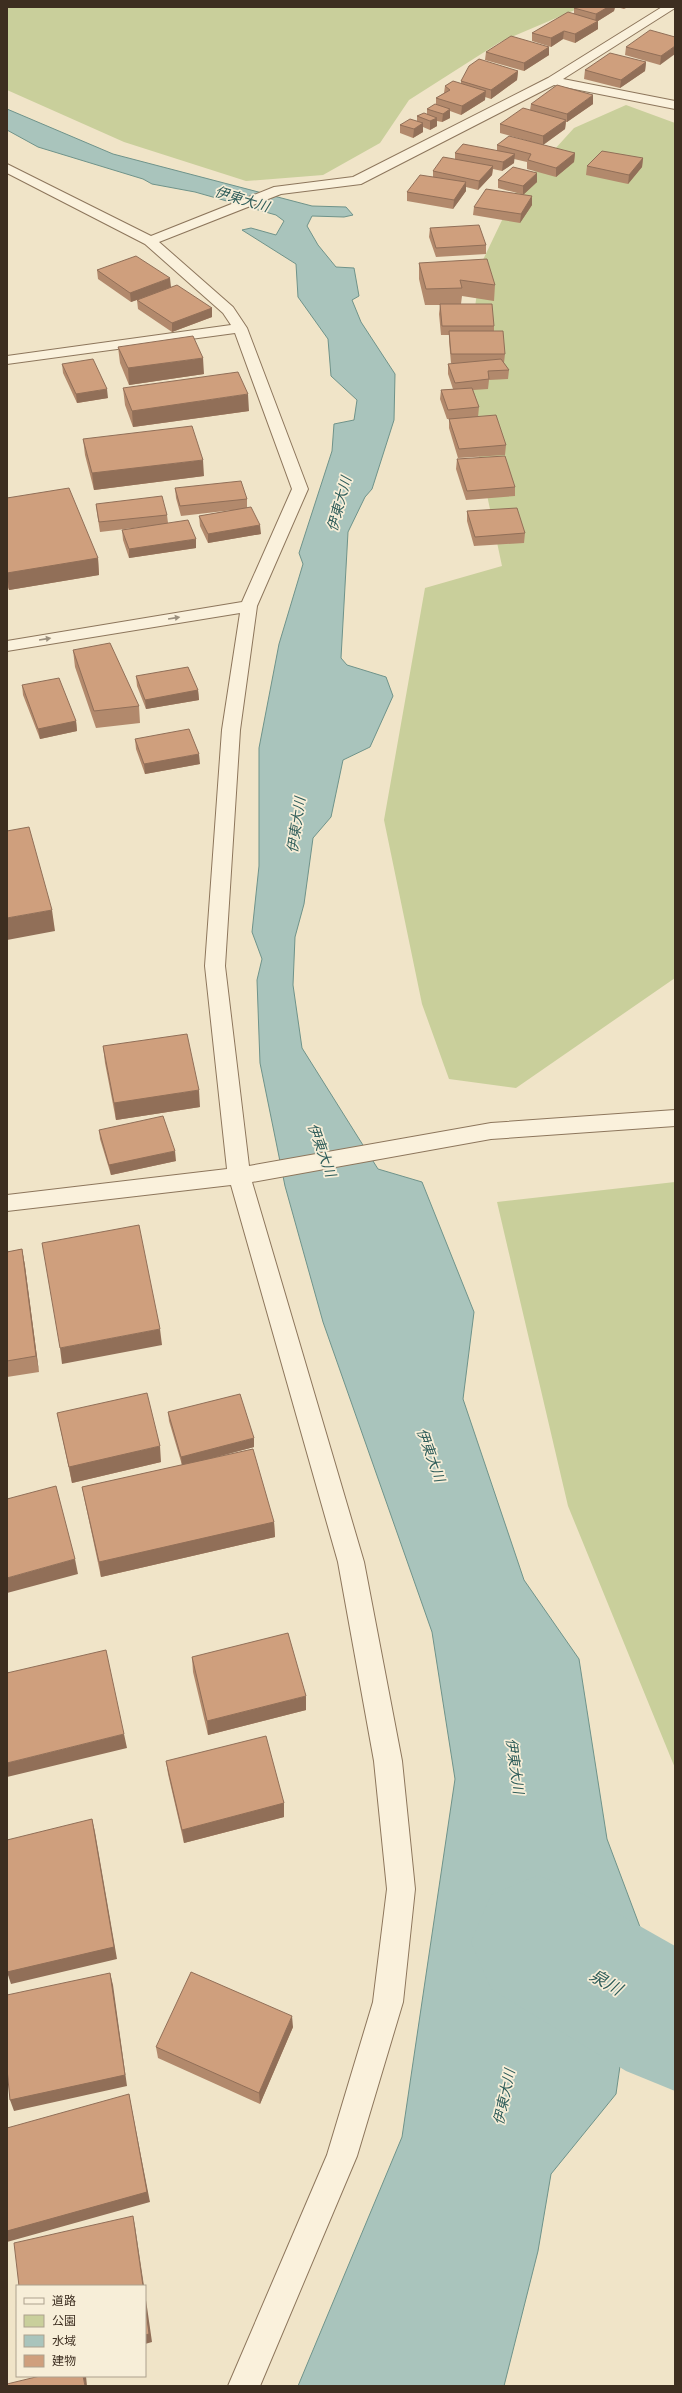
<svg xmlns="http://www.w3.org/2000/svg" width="682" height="2393" font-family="'IBM Plex Serif','Noto Sans JP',serif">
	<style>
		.green { fill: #c9cf9b }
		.water { fill: #a9c4bc; stroke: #6f938a }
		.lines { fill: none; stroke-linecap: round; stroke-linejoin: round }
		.river { fill: #a9c4bc; fill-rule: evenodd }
		.minor-casing { stroke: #8d765c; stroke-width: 2 }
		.minor { fill: #faf1dc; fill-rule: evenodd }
		.wall { fill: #b2896c }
		.shaded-wall { fill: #916f58 }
		.building { fill: #cf9f7d; stroke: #916f58 }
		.oneway { fill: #9c907e }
		.labels { text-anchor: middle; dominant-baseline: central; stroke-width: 3.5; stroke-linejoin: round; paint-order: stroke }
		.water-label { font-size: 14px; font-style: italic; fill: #2f5d5a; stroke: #f7eed8 }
		.near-water-label { font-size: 17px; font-style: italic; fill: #2f5d5a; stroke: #f7eed8 }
	</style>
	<rect width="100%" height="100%" fill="#f0e4c8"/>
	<path class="green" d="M 7,7 L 582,7 L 500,42 L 409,100 L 380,143 L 323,175 L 246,181 L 124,142 L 7,90 Z
		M 626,105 L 675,123 L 675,978 L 516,1088 L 449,1079 L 422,1004 L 384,820 L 425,588 L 502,566 L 464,386 L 481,264 L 515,193 L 574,128 Z
		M 675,1182 L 675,1768 L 568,1506 L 497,1202 Z"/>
	<path class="water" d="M 7,109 L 113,154 L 312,206 L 346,207 L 353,215 L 344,217 L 312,216 L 307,226 L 318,245 L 336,267 L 354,268 L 359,296 L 352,300 L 361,322 L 395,374 L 394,420 L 372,489 L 365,497 L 348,532 L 341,658 L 347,665 L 386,677 L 393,696 L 370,747 L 343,760 L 331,817 L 313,838 L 304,904 L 295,937 L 293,985 L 302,1048 L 378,1169 L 422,1182 L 474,1312 L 463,1399 L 524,1580 L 579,1659 L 607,1839 L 640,1927 L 616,2094 L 551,2174 L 538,2251 L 504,2386 L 298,2386 L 402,2137 L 455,1779 L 432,1632 L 323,1322 L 285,1186 L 260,1063 L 257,980 L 262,959 L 252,932 L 259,866 L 259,748 L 279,644 L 303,564 L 299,553 L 332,451 L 334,424 L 354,420 L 357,400 L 331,376 L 328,339 L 298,297 L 296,264 L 242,230 L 251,228 L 276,235 L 284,221 L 276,215 L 195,192 L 152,184 L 143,179 L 38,147 L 7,130 Z"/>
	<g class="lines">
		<path class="river" d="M 538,1875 L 585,1895 L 675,1946 L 675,2091 L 626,2071 L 491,1989 L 471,1942 L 491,1895 Z"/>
		<g class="minor-casing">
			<path id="minor" d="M 662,7 L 675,8 L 563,79 L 675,101 L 675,109 L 554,85 L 361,184 L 281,194 L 159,242 L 233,307 L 247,328 L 308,489 L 257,606 L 240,730 L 225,966 L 249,1166 L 491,1123 L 675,1110 L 675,1126 L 491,1139 L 252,1182 L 364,1562 L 402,1761 L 415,1889 L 403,2002 L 357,2156 L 260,2386 L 228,2386 L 327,2155 L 373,2002 L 387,1889 L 374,1761 L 338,1562 L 231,1185 L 7,1211 L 7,1195 L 227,1169 L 205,966 L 222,730 L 240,613 L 7,651 L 7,641 L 242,602 L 292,489 L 235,333 L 7,364 L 7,356 L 231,325 L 223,313 L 145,244 L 7,173 L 7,164 L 151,236 L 274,187 L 353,177 L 548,78 Z"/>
		</g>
		<use href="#minor" class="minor"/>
	</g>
	<path class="wall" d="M 576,7 L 615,7 L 614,11 L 598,21 L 598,29 L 575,43 L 563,39 L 551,47 L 532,41 L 532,33 L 574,13 L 574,8 Z
		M 617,7 L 628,7 L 624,9 Z
		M 675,37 L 660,65 L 625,55 L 626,47 Z
		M 549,47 L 549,55 L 524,71 L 485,60 L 486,52 Z
		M 646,62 L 645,71 L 620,88 L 584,79 L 585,70 Z
		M 518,71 L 517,80 L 491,99 L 485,97 L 485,100 L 461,115 L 450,111 L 450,118 L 442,122 L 437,121 L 437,126 L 430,130 L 423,127 L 423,132 L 413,138 L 400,133 L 400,125 L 417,121 L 417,116 L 427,114 L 427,109 L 436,105 L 436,98 L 444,93 L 445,86 L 461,84 L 461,81 Z
		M 531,104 L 593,104 L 567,122 L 566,122 L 565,129 L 543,145 L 500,133 L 500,124 L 530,110 Z
		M 497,145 L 575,153 L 574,162 L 556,177 L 527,169 L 527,162 L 514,159 L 514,163 L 502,171 L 493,169 L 492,175 L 478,190 L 466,187 L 466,191 L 453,209 L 407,201 L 407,192 L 433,177 L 433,171 L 455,159 L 455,153 L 497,151 Z
		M 643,158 L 642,167 L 628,184 L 586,175 L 587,166 Z
		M 498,180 L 537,182 L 523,195 L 532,205 L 520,223 L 473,215 L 474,207 L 521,194 L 498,188 Z
		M 430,228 L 486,245 L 486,254 L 436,257 L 429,237 Z
		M 419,263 L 495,285 L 494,301 L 462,296 L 461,304 L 446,304 L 494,326 L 494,331 L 505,354 L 504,363 L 509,370 L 508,379 L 489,380 L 488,389 L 473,390 L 479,407 L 478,417 L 506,445 L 505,455 L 458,458 L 449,428 L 449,419 L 447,419 L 440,399 L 441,390 L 453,389 L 448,374 L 448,364 L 459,363 L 451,363 L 449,341 L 449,335 L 441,335 L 439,314 L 440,305 L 425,305 L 419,279 Z
		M 97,270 L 171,287 L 212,308 L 212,317 L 172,332 L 138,309 L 137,300 L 131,302 L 98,279 Z
		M 118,347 L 204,374 L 129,385 L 120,363 Z
		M 62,364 L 108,398 L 77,403 L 63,373 Z
		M 123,388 L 249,411 L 133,427 L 125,405 Z
		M 83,439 L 204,476 L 94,490 L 85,455 Z
		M 457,459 L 515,487 L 515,496 L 466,500 L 456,469 Z
		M 175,488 L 247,499 L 247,508 L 261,534 L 208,543 L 200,526 L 199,516 L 233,510 L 181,516 L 176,498 Z
		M 7,498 L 98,558 L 99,575 L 9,590 L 7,585 Z
		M 96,504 L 167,515 L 168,523 L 196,548 L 129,558 L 123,540 L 122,530 L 142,527 L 100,532 L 97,513 Z
		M 467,511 L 525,533 L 524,543 L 474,546 L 467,521 Z
		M 73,650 L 139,706 L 140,723 L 96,728 L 75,667 Z
		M 136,676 L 198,690 L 199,700 L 146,709 L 137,686 Z
		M 22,685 L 76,721 L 77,731 L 40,739 L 23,695 Z
		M 135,739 L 200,764 L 145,774 L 136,749 Z
		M 103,1046 L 200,1107 L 116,1120 L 105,1063 Z
		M 99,1130 L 176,1161 L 111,1175 L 100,1139 Z
		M 22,1249 L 25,1266 L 39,1372 L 7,1377 L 7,1252 Z
		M 168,1412 L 254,1447 L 213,1458 L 274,1522 L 275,1537 L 101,1577 L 85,1502 L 82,1487 L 182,1465 L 169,1421 Z
		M 57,1413 L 161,1462 L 72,1483 Z
		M 192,1657 L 306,1710 L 208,1735 L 193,1672 Z
		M 166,1761 L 284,1803 L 284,1817 L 184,1843 L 168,1774 Z
		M 293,2027 L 260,2104 L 158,2058 L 156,2047 Z"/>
	<path class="shaded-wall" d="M 608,7 L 615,7 L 614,11 L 598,21 L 598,29 L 575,43 L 575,34 L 595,23 L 596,14 Z
		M 564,31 L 563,39 L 551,47 L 551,38 Z
		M 675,46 L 675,54 L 660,65 L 661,56 Z
		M 549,47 L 549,55 L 524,71 L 524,63 Z
		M 646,62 L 645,71 L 620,88 L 621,80 Z
		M 518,71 L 517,80 L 491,99 L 491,90 Z
		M 486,91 L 485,100 L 461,115 L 462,106 Z
		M 593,95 L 593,104 L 567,122 L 567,114 Z
		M 450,109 L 450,118 L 442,122 L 443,114 Z
		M 437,118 L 437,126 L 430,130 L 430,121 Z
		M 566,120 L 565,129 L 543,145 L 543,136 Z
		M 423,123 L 423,132 L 413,138 L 414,129 Z
		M 575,153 L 574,162 L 556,177 L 556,168 Z
		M 515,154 L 514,163 L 502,171 L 503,162 Z
		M 643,158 L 642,167 L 628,184 L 629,175 Z
		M 493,166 L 492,175 L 478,190 L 479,181 Z
		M 537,173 L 537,182 L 523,195 L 523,186 Z
		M 466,182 L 466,191 L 453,209 L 454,200 Z
		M 532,196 L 532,205 L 520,223 L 521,214 Z
		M 170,278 L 171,287 L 131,302 L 130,293 Z
		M 212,308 L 212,317 L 172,332 L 172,323 Z
		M 203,358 L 204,374 L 129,385 L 128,368 Z
		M 107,389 L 108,398 L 77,403 L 76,394 Z
		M 248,394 L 249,411 L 133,427 L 132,411 Z
		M 203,460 L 204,476 L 94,490 L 92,473 Z
		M 260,525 L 261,534 L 208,543 L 208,534 Z
		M 196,539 L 196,548 L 129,558 L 129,549 Z
		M 98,558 L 99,575 L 9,590 L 7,573 Z
		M 198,690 L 199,700 L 146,709 L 145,700 Z
		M 76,721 L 77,731 L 40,739 L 38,729 Z
		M 199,754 L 200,764 L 145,774 L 144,764 Z
		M 52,910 L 55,931 L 7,940 L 7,918 Z
		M 199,1090 L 200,1107 L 116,1120 L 114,1103 Z
		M 175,1151 L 176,1161 L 111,1175 L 109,1165 Z
		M 22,1249 L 25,1266 L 39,1372 L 36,1356 Z
		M 160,1329 L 162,1345 L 62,1364 L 60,1348 Z
		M 254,1438 L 254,1447 L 182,1466 L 181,1457 Z
		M 160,1446 L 161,1462 L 72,1483 L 69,1467 Z
		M 274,1522 L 275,1537 L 101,1577 L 99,1562 Z
		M 75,1559 L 78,1574 L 7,1593 L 7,1578 Z
		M 306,1696 L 306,1710 L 208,1735 L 207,1721 Z
		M 124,1734 L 127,1748 L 7,1777 L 7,1763 Z
		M 284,1803 L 284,1817 L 184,1843 L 182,1830 Z
		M 92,1819 L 95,1832 L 117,1959 L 11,1984 L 7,1972 Z
		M 110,1973 L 113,1985 L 127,2086 L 14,2111 L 10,2100 Z
		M 292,2016 L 293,2027 L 260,2104 L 259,2093 Z
		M 129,2094 L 131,2105 L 150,2202 L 7,2242 L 7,2231 Z
		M 133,2216 L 135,2226 L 144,2286 L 143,2286 Z
		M 145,2293 L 152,2342 L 145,2344 Z
		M 83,2376 L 86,2376 L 87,2386 L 85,2386 Z"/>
	<path class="building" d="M 576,7 L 608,7 L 596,14 L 574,8 Z
		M 568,12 L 598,21 L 575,34 L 564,31 L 551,38 L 532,33 Z
		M 650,30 L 675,37 L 675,46 L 661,56 L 626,47 Z
		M 511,36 L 549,47 L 524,63 L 486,52 Z
		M 610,53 L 646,62 L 621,80 L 585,70 Z
		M 479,59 L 518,71 L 491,90 L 461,81 L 469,66 Z
		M 453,81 L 486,91 L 462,106 L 436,98 L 450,90 L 445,86 Z
		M 557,85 L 593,95 L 567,114 L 531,104 Z
		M 435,104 L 450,109 L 443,114 L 427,109 Z
		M 523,108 L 566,120 L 543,136 L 500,124 Z
		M 424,113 L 437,118 L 430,121 L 417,116 Z
		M 410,119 L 423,123 L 414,129 L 400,125 Z
		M 509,136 L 575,153 L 556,168 L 528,160 L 531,154 L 497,145 Z
		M 463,144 L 515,154 L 503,162 L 455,153 Z
		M 602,151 L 643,158 L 629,175 L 587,166 Z
		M 443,157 L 493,166 L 479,181 L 433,171 Z
		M 513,167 L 537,173 L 523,186 L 498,180 Z
		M 420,175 L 466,182 L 454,200 L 407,192 Z
		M 486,189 L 532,196 L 521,214 L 474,207 Z
		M 479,225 L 486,245 L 436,248 L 430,228 Z
		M 136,256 L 170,278 L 130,293 L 97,270 Z
		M 487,259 L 495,285 L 460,280 L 462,288 L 426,289 L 419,263 Z
		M 177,285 L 212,308 L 172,323 L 137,300 Z
		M 440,304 L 492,304 L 494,326 L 442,326 Z
		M 449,331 L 503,331 L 505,354 L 451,354 Z
		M 193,336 L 203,358 L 128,368 L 118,347 Z
		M 93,359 L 107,389 L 76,394 L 62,364 Z
		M 501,359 L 509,370 L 488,371 L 489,379 L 455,383 L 448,364 Z
		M 238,372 L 248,394 L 132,411 L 123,388 Z
		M 472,388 L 479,407 L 448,410 L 441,390 Z
		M 496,415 L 506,445 L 459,449 L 449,419 Z
		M 192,426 L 203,460 L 92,473 L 83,439 Z
		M 505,456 L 515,487 L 467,491 L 457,459 Z
		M 241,481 L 247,499 L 180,506 L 175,488 Z
		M 69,488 L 98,558 L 7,573 L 7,498 Z
		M 162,496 L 167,515 L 99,522 L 96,504 Z
		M 251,507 L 260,525 L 208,534 L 199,516 Z
		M 517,508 L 525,533 L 475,537 L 467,511 Z
		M 188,520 L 196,539 L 129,549 L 122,530 Z
		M 110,643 L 139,706 L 94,711 L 73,650 Z
		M 188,667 L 198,690 L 145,700 L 136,676 Z
		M 59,678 L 76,721 L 38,729 L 22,685 Z
		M 189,729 L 199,754 L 144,764 L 135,739 Z
		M 29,827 L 52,910 L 7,918 L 7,831 Z
		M 187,1034 L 199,1090 L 114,1103 L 103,1046 Z
		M 163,1116 L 175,1151 L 109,1165 L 99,1130 Z
		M 139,1225 L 160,1329 L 60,1348 L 42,1243 Z
		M 22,1249 L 36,1356 L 7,1361 L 7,1252 Z
		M 147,1393 L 160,1446 L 69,1467 L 57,1413 Z
		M 240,1394 L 254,1438 L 181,1457 L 168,1412 Z
		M 253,1449 L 274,1522 L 99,1562 L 82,1487 Z
		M 56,1486 L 75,1559 L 7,1578 L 7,1499 Z
		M 288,1633 L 306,1696 L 207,1721 L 192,1657 Z
		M 106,1650 L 124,1734 L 7,1763 L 7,1673 Z
		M 266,1736 L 284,1803 L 182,1830 L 166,1761 Z
		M 92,1819 L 114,1947 L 7,1972 L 7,1840 Z
		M 191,1972 L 292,2016 L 259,2093 L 156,2047 Z
		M 110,1973 L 125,2075 L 10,2100 L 7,2069 L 7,1995 Z
		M 129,2094 L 147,2192 L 7,2231 L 7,2128 Z
		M 133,2216 L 143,2286 L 19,2286 L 14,2243 Z
		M 145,2303 L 149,2334 L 145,2335 Z
		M 40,2376 L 83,2376 L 85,2386 L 7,2386 L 7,2384 Z"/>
	<defs><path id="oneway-solid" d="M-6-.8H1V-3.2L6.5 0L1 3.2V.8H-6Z"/></defs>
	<g class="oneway">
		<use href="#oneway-solid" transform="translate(174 618) rotate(-9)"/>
		<use href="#oneway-solid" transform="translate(45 639) rotate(-9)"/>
	</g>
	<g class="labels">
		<g class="water-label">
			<text transform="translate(242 199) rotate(17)">伊東大川</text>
			<text transform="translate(339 504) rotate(-75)">伊東大川</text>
			<text transform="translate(296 825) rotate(-82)">伊東大川</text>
			<text transform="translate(322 1150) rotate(70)">伊東大川</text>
			<text transform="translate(431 1455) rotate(70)">伊東大川</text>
			<text transform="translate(515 1766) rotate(82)">伊東大川</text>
			<text transform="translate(504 2097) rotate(-78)">伊東大川</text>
		</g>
		<g class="near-water-label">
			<text transform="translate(606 1982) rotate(30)">泉川</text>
		</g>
	</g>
	<rect width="682" height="2393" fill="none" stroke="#3d2e20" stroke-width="16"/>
	<rect x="16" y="2285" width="130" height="92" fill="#f7eed8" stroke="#ada18e"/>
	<rect x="24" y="2298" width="20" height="6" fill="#faf1dc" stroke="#ada18e"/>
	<text x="52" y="2305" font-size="12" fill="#3d2e20">道路</text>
	<rect x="24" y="2315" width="20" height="12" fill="#c9cf9b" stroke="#ada18e"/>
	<text x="52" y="2325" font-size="12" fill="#3d2e20">公園</text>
	<rect x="24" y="2335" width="20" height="12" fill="#a9c4bc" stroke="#ada18e"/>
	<text x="52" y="2345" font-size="12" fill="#3d2e20">水域</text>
	<rect x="24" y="2355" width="20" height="12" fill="#cf9f7d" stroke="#ada18e"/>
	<text x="52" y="2365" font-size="12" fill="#3d2e20">建物</text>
</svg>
